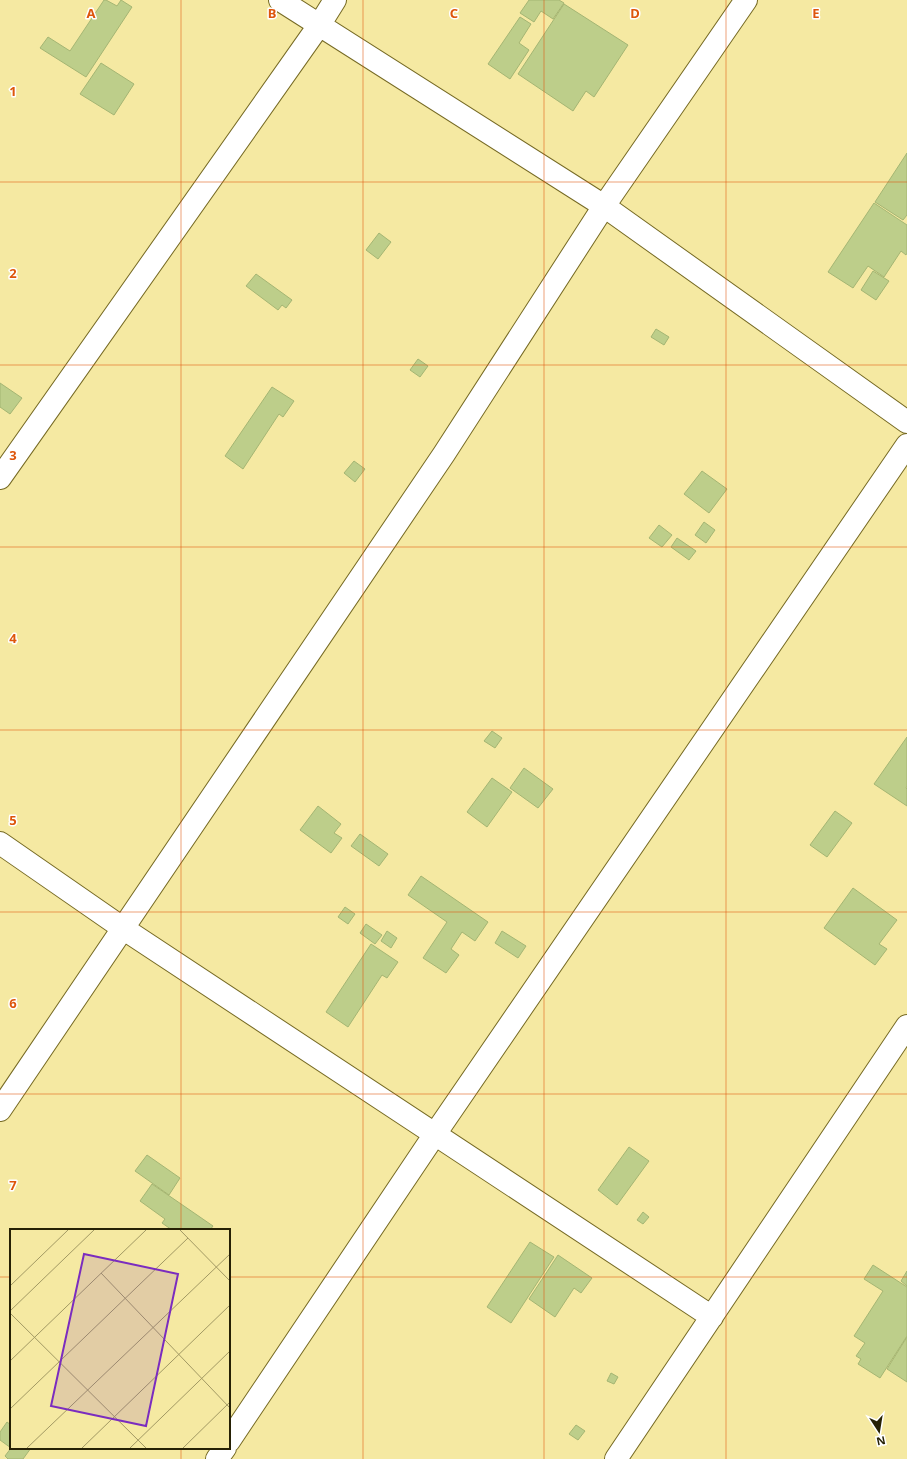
<svg xmlns="http://www.w3.org/2000/svg" width="907" height="1459" font-family="'Noto Sans',sans-serif">
	<style>
		.building { fill: #bdce8a; stroke: #a4b573 }
		.lines { fill: none; stroke-linecap: round; stroke-linejoin: round }
		.minor-casing { stroke: #766a24; stroke-width: 24 }
		.minor { stroke: #fff; stroke-width: 22 }
		.grid { fill: none; stroke: #de560c; stroke-width: 1; stroke-opacity: 0.55 }
		.inset-road { fill: none; stroke: #a29963; stroke-width: 1 }
		.view { fill: #7b2cbf; fill-opacity: 0.15; stroke: #7b2cbf; stroke-width: 2 }
		.inset-edge { fill: none; stroke: #262105; stroke-width: 2 }
		.grid-label { font-size: 13px; text-anchor: middle; font-weight: bold; fill: #de560c; stroke: #fff; stroke-width: 3; stroke-linejoin: round; paint-order: stroke }
	</style>
	<rect width="100%" height="100%" fill="#f5e9a2"/>
	<path class="building" d="M 104,0 L 106,0 L 117,6 L 121,0 L 132,7 L 86,77 L 40,48 L 48,37 L 70,51 Z
		M 529,0 L 559,0 L 564,3 L 553,19 L 541,11 L 534,22 L 520,13 Z
		M 564,4 L 628,45 L 594,97 L 586,91 L 573,111 L 518,74 Z
		M 520,17 L 531,24 L 519,43 L 529,50 L 510,79 L 488,64 Z
		M 101,63 L 134,84 L 114,115 L 80,94 Z
		M 907,153 L 907,215 L 903,220 L 875,202 Z
		M 874,203 L 907,225 L 907,253 L 906,255 L 901,251 L 884,277 L 868,266 L 853,288 L 828,272 Z
		M 379,233 L 391,242 L 378,259 L 366,250 Z
		M 873,271 L 889,281 L 876,300 L 861,290 Z
		M 256,274 L 292,300 L 286,308 L 282,305 L 278,310 L 246,286 Z
		M 656,329 L 669,337 L 664,345 L 651,337 Z
		M 418,359 L 428,366 L 420,377 L 410,370 Z
		M 0,383 L 22,398 L 10,414 L 0,407 Z
		M 272,387 L 294,401 L 283,417 L 279,414 L 243,469 L 225,456 Z
		M 354,461 L 365,469 L 355,482 L 344,473 Z
		M 702,471 L 727,489 L 709,513 L 684,494 Z
		M 704,522 L 715,530 L 706,543 L 695,535 Z
		M 659,525 L 672,535 L 662,547 L 649,538 Z
		M 677,538 L 696,551 L 689,560 L 671,547 Z
		M 492,731 L 502,738 L 495,748 L 484,741 Z
		M 907,737 L 907,786 L 906,788 L 907,789 L 907,806 L 874,784 Z
		M 524,768 L 553,789 L 538,808 L 510,788 Z
		M 492,778 L 512,792 L 487,827 L 467,812 Z
		M 318,806 L 341,824 L 334,833 L 342,838 L 331,853 L 300,830 Z
		M 835,811 L 852,823 L 827,857 L 810,845 Z
		M 360,834 L 388,854 L 379,866 L 351,846 Z
		M 421,876 L 488,922 L 475,941 L 462,932 L 451,949 L 459,955 L 446,973 L 423,958 L 447,922 L 408,895 Z
		M 853,888 L 897,920 L 879,944 L 887,949 L 875,965 L 824,928 Z
		M 345,907 L 355,914 L 348,924 L 338,917 Z
		M 366,924 L 382,935 L 375,944 L 360,933 Z
		M 387,931 L 397,938 L 391,948 L 381,941 Z
		M 502,931 L 526,946 L 518,958 L 495,943 Z
		M 371,944 L 398,962 L 387,978 L 382,975 L 348,1027 L 326,1012 Z
		M 629,1147 L 649,1161 L 617,1205 L 598,1190 Z
		M 147,1155 L 180,1178 L 169,1195 L 135,1171 Z
		M 152,1184 L 213,1226 L 210,1230 L 172,1230 L 162,1223 L 165,1219 L 140,1201 Z
		M 643,1212 L 649,1217 L 643,1224 L 637,1220 Z
		M 530,1242 L 554,1257 L 511,1323 L 487,1307 Z
		M 558,1255 L 592,1278 L 581,1293 L 574,1288 L 555,1317 L 529,1299 Z
		M 873,1265 L 907,1287 L 907,1336 L 880,1378 L 858,1364 L 861,1359 L 856,1356 L 865,1343 L 854,1336 L 883,1291 L 864,1279 Z
		M 907,1271 L 907,1286 L 901,1281 Z
		M 907,1337 L 907,1382 L 887,1369 Z
		M 611,1373 L 618,1377 L 614,1384 L 607,1381 Z
		M 7,1422 L 11,1425 L 11,1448 L 31,1448 L 23,1459 L 8,1459 L 5,1456 L 11,1448 L 0,1440 L 0,1432 Z
		M 576,1425 L 585,1431 L 578,1440 L 569,1434 Z"/>
	<g class="lines">
		<g class="minor-casing">
			<path id="minor" d="M 280,0 L 604,206 L 907,422
				M 0,478 L 320,24 L 335,0
				M 0,843 L 124,929 L 712,1317
				M 0,1110 L 444,454 L 604,206 L 746,0
				M 229,1441 L 435,1134 L 907,445
				M 217,1459 L 225,1448
				M 616,1459 L 907,1026"/>
		</g>
		<use href="#minor" class="minor"/>
	</g>
	<path class="grid" d="M 181,0 L 181,1230M 363,0 L 363,1459M 544,0 L 544,1459M 726,0 L 726,1459M 0,182 L 907,182M 0,365 L 907,365M 0,547 L 907,547M 0,730 L 907,730M 0,912 L 907,912M 0,1094 L 907,1094M 0,1277 L 11,1277M 229,1277 L 907,1277M 181,1448 L 181,1459"/>
	<g transform="translate(10 1229)">
		<rect width="220" height="220" fill="#f5e9a2"/>
		<path class="inset-road" d="M 170,1 L 220,52M 91,44 L 220,179M 0,57 L 58,1M 0,82 L 84,1M 0,84 L 136,219M 0,132 L 136,1M 0,180 L 178,9M 17,219 L 220,25M 72,219 L 220,76M 120,219 L 220,122M 173,219 L 220,173"/>
		<path class="view" d="M 74,25 L 168,45 L 136,197 L 41,177 Z"/>
		<rect width="220" height="220" class="inset-edge"/>
	</g>
	<g class="grid-label">
		<text x="91" y="18">A</text>
		<text x="272" y="18">B</text>
		<text x="454" y="18">C</text>
		<text x="635" y="18">D</text>
		<text x="816" y="18">E</text>
		<text x="13" y="96">1</text>
		<text x="13" y="278">2</text>
		<text x="13" y="460">3</text>
		<text x="13" y="643">4</text>
		<text x="13" y="825">5</text>
		<text x="13" y="1008">6</text>
		<text x="13" y="1190">7</text>
	</g>
	<g transform="translate(879 1431) rotate(168)" stroke="#ffffff" stroke-width="3" paint-order="stroke">
	<path d="M0-3L7 15L0 10L-7 15Z" fill="#262105"/>
	<text y="-6" font-size="11" font-weight="bold" text-anchor="middle" fill="#262105">N</text>
	</g>
</svg>
